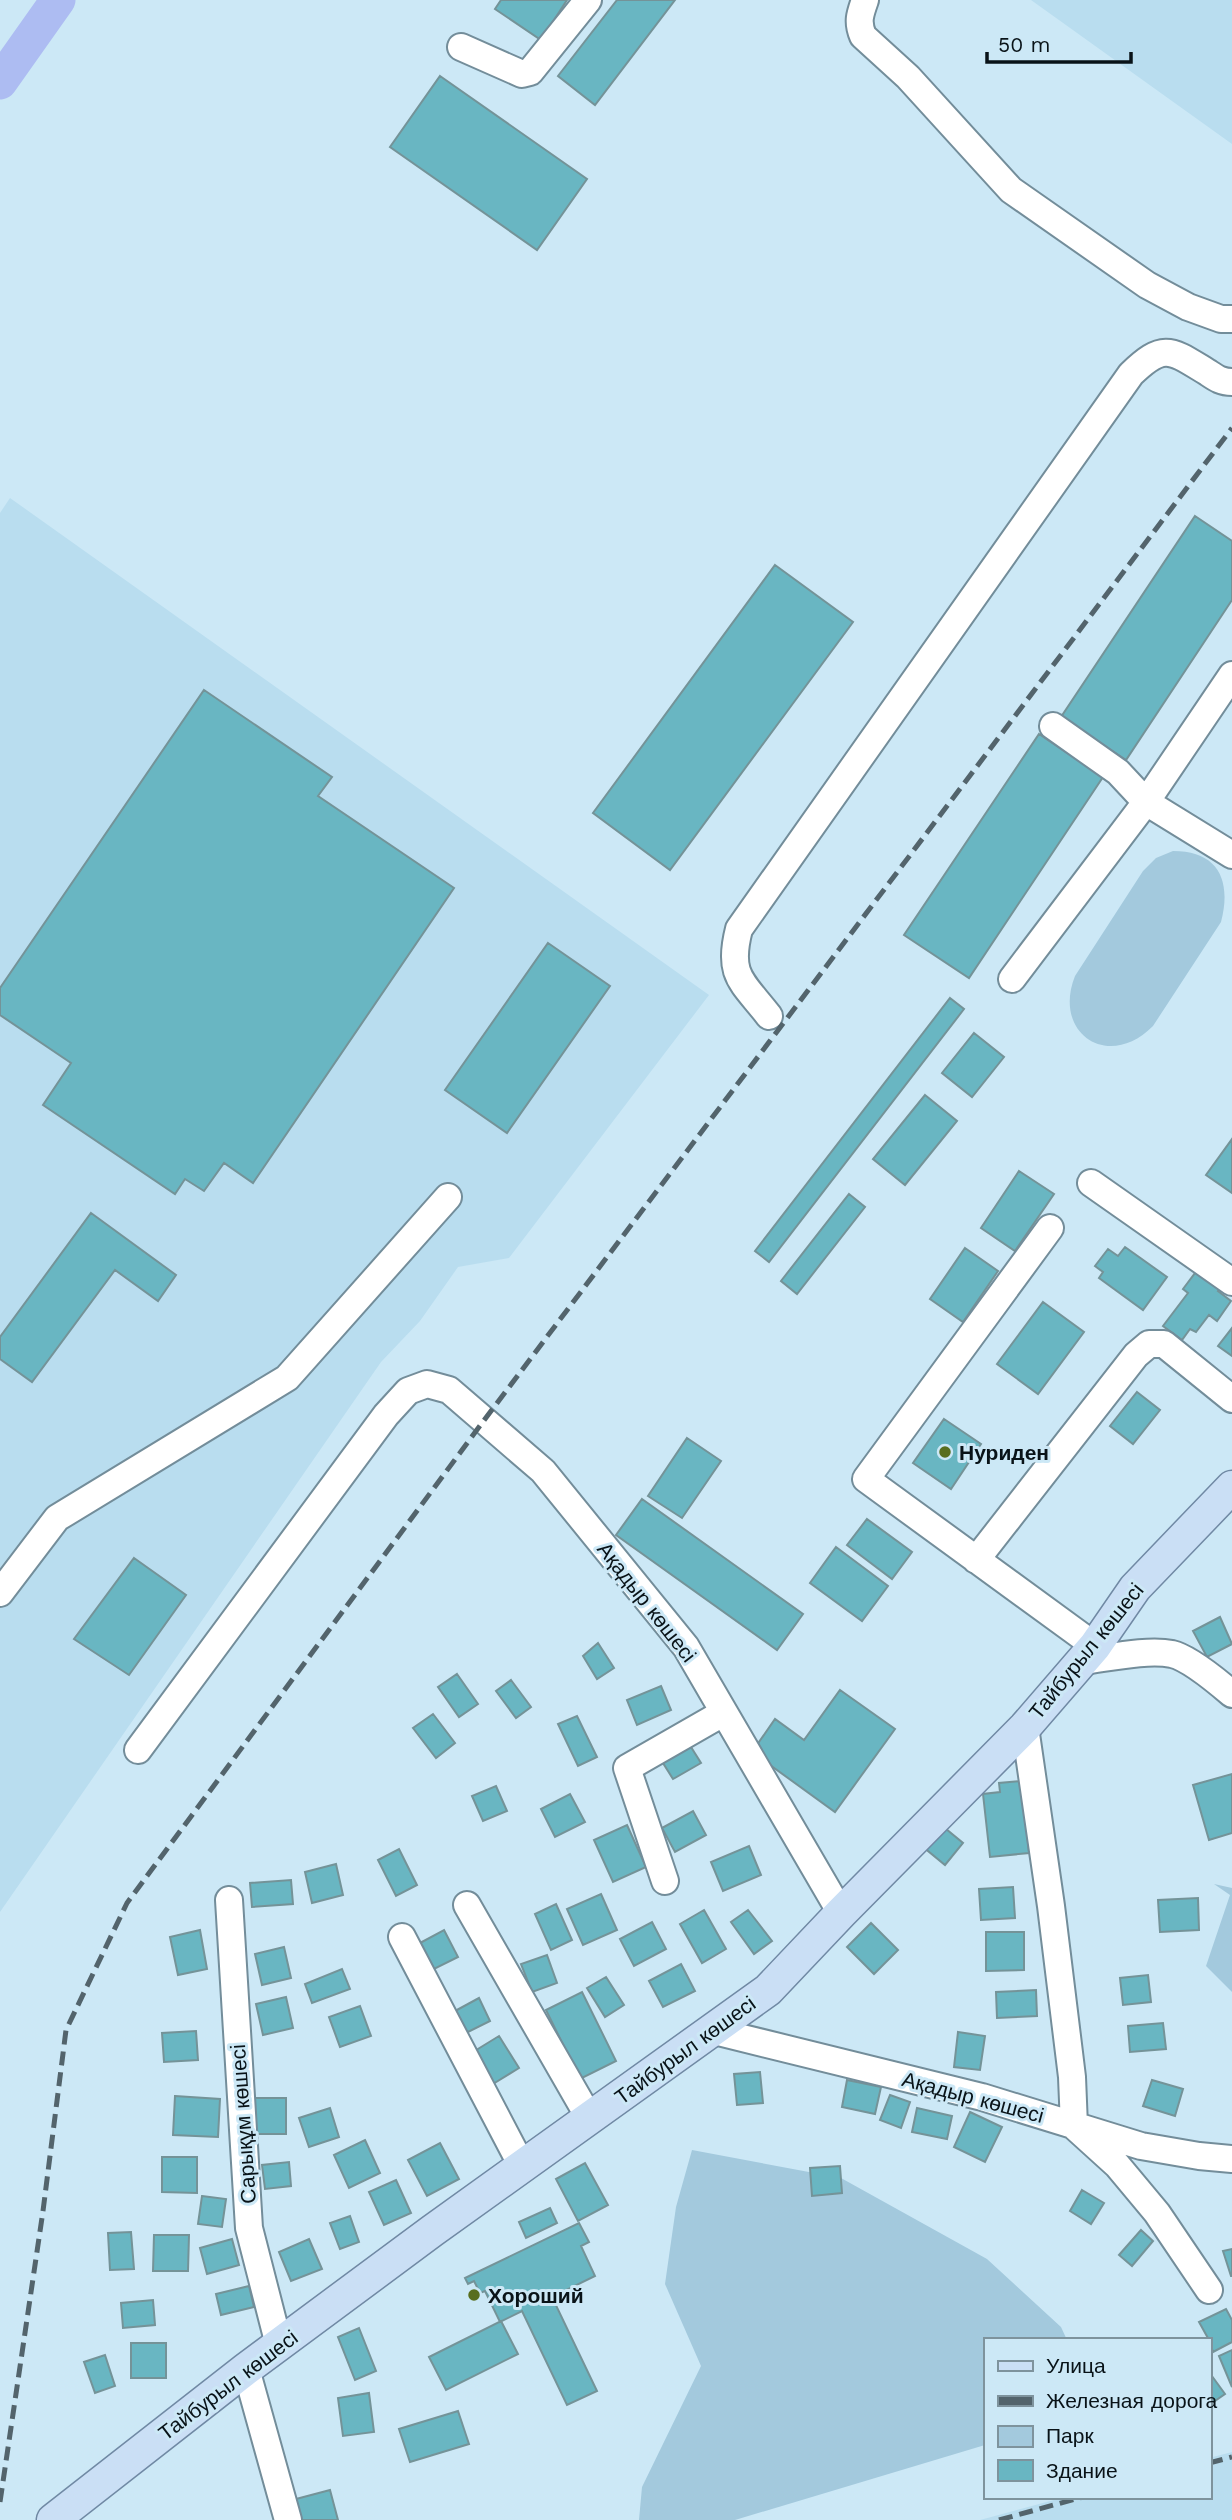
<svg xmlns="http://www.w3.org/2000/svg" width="1232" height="2520" font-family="'Work Sans',sans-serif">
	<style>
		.built { fill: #b9ddef }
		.green { fill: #a3c9dd }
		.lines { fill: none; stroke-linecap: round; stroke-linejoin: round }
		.river { stroke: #adbcf2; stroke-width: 35 }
		.building { fill: #69b6c2; stroke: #749398; stroke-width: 2 }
		.minor-casing { stroke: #738d9a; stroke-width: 30 }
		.major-casing { stroke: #7089a4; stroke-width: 35 }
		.minor { stroke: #fff; stroke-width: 26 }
		.major { stroke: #cadff5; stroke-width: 32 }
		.rail { stroke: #53646c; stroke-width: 5; stroke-dasharray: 14 7; stroke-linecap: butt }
		.poi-dot { fill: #586e1e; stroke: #cce8f6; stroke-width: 2.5 }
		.labels { text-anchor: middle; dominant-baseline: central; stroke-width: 6; stroke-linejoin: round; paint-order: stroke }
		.poi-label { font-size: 21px; font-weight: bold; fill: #091318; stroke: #cce8f6; text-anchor: start }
		.street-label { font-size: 21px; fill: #091318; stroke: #cce8f6 }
	</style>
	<rect width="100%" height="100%" fill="#cce8f6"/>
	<path class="built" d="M 1031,0 L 1232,0 L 1232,144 Z
		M 10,498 L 709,995 L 509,1258 L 458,1267 L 420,1321 L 381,1362 L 0,1912 L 0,513 Z
		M 1232,2452 L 1232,2520 L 980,2520 L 1065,2497 L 1209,2497 L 1209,2458 Z"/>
	<path class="green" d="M 1173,851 C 1218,851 1232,880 1221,922 L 1153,1026 C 1109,1071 1052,1034 1075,976 L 1143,871 L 1156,858 Z
		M 1214,1884 L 1232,1888 L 1232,1992 L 1206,1966 L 1230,1895 Z
		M 692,2150 L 841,2178 L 987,2259 L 1061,2327 L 1067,2340 L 985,2340 L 985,2445 L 735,2520 L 639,2520 L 642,2487 L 701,2366 L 665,2284 L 676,2207 Z"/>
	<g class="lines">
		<path class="river" d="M 0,82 L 58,0"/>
	</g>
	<path class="building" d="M 501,0 L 567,0 L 541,40 L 495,9 Z
		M 617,0 L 675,0 L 595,105 L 558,76 Z
		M 440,76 L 587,179 L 537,250 L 390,147 Z
		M 1195,516 L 1232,541 L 1232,600 L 1126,760 L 1061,717 Z
		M 775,565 L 853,622 L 670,870 L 593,813 Z
		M 204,690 L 332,777 L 318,796 L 454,888 L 253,1183 L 224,1163 L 204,1191 L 185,1179 L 175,1194 L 43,1105 L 71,1063 L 0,1015 L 0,988 Z
		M 1039,734 L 1103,777 L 969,978 L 904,935 Z
		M 548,943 L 610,986 L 507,1133 L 445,1090 Z
		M 950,998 L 964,1009 L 769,1262 L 755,1251 Z
		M 974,1033 L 1004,1057 L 972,1097 L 942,1073 Z
		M 925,1095 L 957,1121 L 905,1185 L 873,1159 Z
		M 1232,1139 L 1232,1193 L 1206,1175 Z
		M 1019,1171 L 1054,1194 L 1015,1251 L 981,1228 Z
		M 849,1194 L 865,1207 L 797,1294 L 781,1281 Z
		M 91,1213 L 176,1275 L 158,1301 L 115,1270 L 32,1382 L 0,1359 L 0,1337 Z
		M 1125,1247 L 1167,1277 L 1143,1310 L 1099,1278 L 1103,1272 L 1095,1266 L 1108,1249 L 1118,1256 Z
		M 965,1248 L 998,1271 L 963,1322 L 930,1299 Z
		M 1198,1269 L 1221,1287 L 1218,1291 L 1231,1301 L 1217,1321 L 1209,1315 L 1196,1332 L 1190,1329 L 1182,1340 L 1163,1326 L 1188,1293 L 1183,1289 Z
		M 1043,1302 L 1084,1332 L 1038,1394 L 997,1364 Z
		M 1232,1328 L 1232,1356 L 1218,1346 Z
		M 1137,1392 L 1160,1410 L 1133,1444 L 1110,1426 Z
		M 944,1419 L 981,1444 L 951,1489 L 913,1463 Z
		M 687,1438 L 721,1461 L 682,1518 L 648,1496 Z
		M 642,1499 L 803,1614 L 777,1650 L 616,1535 Z
		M 867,1519 L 912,1552 L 892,1579 L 847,1545 Z
		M 836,1547 L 888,1586 L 862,1621 L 810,1583 Z
		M 134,1558 L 186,1595 L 129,1675 L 74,1639 Z
		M 1220,1617 L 1232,1644 L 1207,1657 L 1193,1631 Z
		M 598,1643 L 614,1668 L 597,1679 L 583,1656 Z
		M 457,1674 L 478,1704 L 459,1717 L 438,1687 Z
		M 511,1680 L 531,1707 L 516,1718 L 496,1691 Z
		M 661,1686 L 671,1710 L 637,1725 L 627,1700 Z
		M 840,1690 L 895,1729 L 835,1812 L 752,1752 L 775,1719 L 804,1740 Z
		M 433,1714 L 455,1743 L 436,1758 L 413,1728 Z
		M 577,1716 L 597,1757 L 578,1766 L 558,1724 Z
		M 691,1747 L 701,1763 L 673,1779 L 663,1763 Z
		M 1232,1774 L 1232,1833 L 1209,1840 L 1193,1785 Z
		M 1022,1781 L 1029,1853 L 990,1857 L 983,1794 L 1000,1792 L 999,1783 Z
		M 496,1786 L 507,1811 L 483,1821 L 472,1796 Z
		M 570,1794 L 585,1822 L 555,1837 L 541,1809 Z
		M 693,1811 L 706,1835 L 675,1852 L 662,1828 Z
		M 940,1824 L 963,1843 L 945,1865 L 922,1846 Z
		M 627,1825 L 646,1867 L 613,1882 L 594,1840 Z
		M 749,1846 L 761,1875 L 723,1891 L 711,1862 Z
		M 399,1849 L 417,1885 L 396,1896 L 378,1860 Z
		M 336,1864 L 343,1895 L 312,1903 L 305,1872 Z
		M 291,1880 L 293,1904 L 252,1907 L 250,1883 Z
		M 1013,1887 L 1015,1918 L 981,1920 L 979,1889 Z
		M 601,1894 L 617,1930 L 583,1945 L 567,1909 Z
		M 1198,1898 L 1199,1930 L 1160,1932 L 1158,1900 Z
		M 556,1904 L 572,1940 L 551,1950 L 535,1914 Z
		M 704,1910 L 726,1949 L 702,1963 L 680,1924 Z
		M 748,1910 L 772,1941 L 754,1954 L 731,1922 Z
		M 652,1922 L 666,1949 L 634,1966 L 620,1939 Z
		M 871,1923 L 898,1950 L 874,1974 L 847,1947 Z
		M 200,1930 L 207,1969 L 178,1975 L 170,1937 Z
		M 444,1930 L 458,1957 L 434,1969 L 420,1943 Z
		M 986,1932 L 1024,1932 L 1024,1970 L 986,1971 Z
		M 284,1947 L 291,1978 L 262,1985 L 255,1954 Z
		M 547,1955 L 557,1983 L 532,1992 L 521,1964 Z
		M 681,1964 L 695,1991 L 663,2007 L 649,1981 Z
		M 342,1969 L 350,1989 L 312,2003 L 305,1984 Z
		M 1148,1975 L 1151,2002 L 1123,2005 L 1120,1978 Z
		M 606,1977 L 624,2005 L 605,2017 L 587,1988 Z
		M 1036,1990 L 1037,2016 L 997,2018 L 996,1992 Z
		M 582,1992 L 616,2061 L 580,2079 L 546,2010 Z
		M 286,1997 L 293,2028 L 263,2035 L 256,2004 Z
		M 479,1998 L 490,2021 L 466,2033 L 455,2011 Z
		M 360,2006 L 371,2036 L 340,2047 L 329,2017 Z
		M 1163,2023 L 1166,2049 L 1130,2052 L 1128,2026 Z
		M 196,2031 L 198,2060 L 164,2062 L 162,2033 Z
		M 958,2032 L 985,2036 L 980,2070 L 954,2067 Z
		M 499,2036 L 519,2068 L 493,2084 L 473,2052 Z
		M 760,2072 L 763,2103 L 737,2105 L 734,2074 Z
		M 847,2080 L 881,2087 L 875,2114 L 842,2107 Z
		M 1152,2080 L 1183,2089 L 1175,2116 L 1143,2106 Z
		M 890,2095 L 910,2102 L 901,2128 L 880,2120 Z
		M 175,2096 L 220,2099 L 218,2137 L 173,2135 Z
		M 251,2098 L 286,2098 L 286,2134 L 251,2134 Z
		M 330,2108 L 339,2137 L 309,2147 L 299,2118 Z
		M 917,2108 L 952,2116 L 947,2139 L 912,2132 Z
		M 970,2112 L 1002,2127 L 985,2162 L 954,2147 Z
		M 365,2140 L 380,2173 L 349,2188 L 334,2155 Z
		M 440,2143 L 459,2179 L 427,2196 L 408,2160 Z
		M 162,2157 L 197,2157 L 197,2193 L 162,2192 Z
		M 289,2162 L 291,2186 L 265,2189 L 262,2165 Z
		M 585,2163 L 608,2205 L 578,2221 L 556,2179 Z
		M 840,2166 L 842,2193 L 812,2196 L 810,2168 Z
		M 396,2180 L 411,2213 L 384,2225 L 369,2192 Z
		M 1082,2190 L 1104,2203 L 1091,2224 L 1070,2211 Z
		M 202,2196 L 226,2199 L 222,2227 L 198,2224 Z
		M 550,2208 L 557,2223 L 526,2238 L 519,2222 Z
		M 350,2216 L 359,2242 L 340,2249 L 330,2223 Z
		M 579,2223 L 589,2242 L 581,2246 L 595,2276 L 552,2297 L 597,2391 L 567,2405 L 522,2311 L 500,2322 L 485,2291 L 480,2293 L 474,2281 L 468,2284 L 465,2278 Z
		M 1141,2230 L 1153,2241 L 1132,2266 L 1119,2255 Z
		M 131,2232 L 134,2269 L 110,2270 L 108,2233 Z
		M 154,2235 L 189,2235 L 188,2271 L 153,2271 Z
		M 232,2239 L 239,2265 L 207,2274 L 200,2248 Z
		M 309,2239 L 322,2269 L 291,2281 L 279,2252 Z
		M 1232,2249 L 1232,2276 L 1231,2276 L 1223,2251 Z
		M 249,2286 L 254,2307 L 221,2315 L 216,2294 Z
		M 153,2300 L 155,2325 L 123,2328 L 121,2303 Z
		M 1226,2309 L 1232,2320 L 1232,2342 L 1213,2352 L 1209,2340 L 1199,2322 Z
		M 501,2321 L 518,2354 L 446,2390 L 429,2357 Z
		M 359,2328 L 376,2371 L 355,2380 L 338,2337 Z
		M 131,2343 L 166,2343 L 166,2378 L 131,2378 Z
		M 1232,2350 L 1232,2387 L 1219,2356 Z
		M 105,2355 L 115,2386 L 95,2393 L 84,2362 Z
		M 1209,2372 L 1225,2394 L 1209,2405 Z
		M 369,2393 L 374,2432 L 343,2436 L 338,2398 Z
		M 458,2411 L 469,2444 L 410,2462 L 399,2429 Z
		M 330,2490 L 338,2520 L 301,2520 L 296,2499 Z"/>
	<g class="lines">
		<g class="minor-casing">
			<path id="minor" d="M 865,0 C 860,14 857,22 863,36 L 908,77 L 1011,190 L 1147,285 L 1188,307 L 1221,319 L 1232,319
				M 461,47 L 522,74 L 530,72 L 588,0
				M 1232,675 L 1146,802 L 1232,855
				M 1012,979 L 1146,802 L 1118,772 L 1053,726
				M 769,1016 C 742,981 727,976 739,929 L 1131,374 C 1164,342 1171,350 1207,372 C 1216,378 1221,382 1232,382
				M 1091,1183 L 1232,1282
				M 1050,1228 L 866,1479 L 1095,1646
				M 976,1560 L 1136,1355 L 1149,1344 L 1164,1344 L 1232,1399
				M 0,1593 L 57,1518 L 287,1378 L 448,1197
				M 1083,1661 C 1108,1658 1147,1649 1172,1654 C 1189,1658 1218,1682 1232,1694
				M 1025,1727 L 1051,1906 L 1072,2077 L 1074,2126 L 1117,2165 L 1157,2213 L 1209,2290
				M 138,1750 L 386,1415 L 408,1391 L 427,1384 L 449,1390 L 543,1471 L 686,1647 L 841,1913
				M 665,1881 L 627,1768 L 723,1713
				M 229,1900 L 249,2228 L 279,2345
				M 467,1905 L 590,2119
				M 402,1937 L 522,2166
				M 714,2031 L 982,2097 L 1141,2146 L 1199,2156 L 1232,2159
				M 246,2369 L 288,2520"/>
		</g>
		<g class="major-casing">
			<path id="major" d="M 53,2520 L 246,2369 L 432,2231 L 768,1990 L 841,1913 L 1025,1727 L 1095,1646 L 1135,1588 L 1232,1487"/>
		</g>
		<use href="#minor" class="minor"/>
		<use href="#major" class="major"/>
		<path class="rail" d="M 1209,2463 L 1232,2457
			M 0,2502 L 43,2211 L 66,2030 L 127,1903 L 485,1419 L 1232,428
			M 999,2520 L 1083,2497"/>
	</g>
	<g class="poi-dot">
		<circle cx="945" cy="1452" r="7"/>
		<circle cx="474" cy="2295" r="7"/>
	</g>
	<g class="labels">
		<g class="poi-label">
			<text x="959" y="1452">Нуриден</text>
			<text x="488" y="2295">Хороший</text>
		</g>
		<g class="street-label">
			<text transform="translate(647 1602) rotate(52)">Ақадыр көшесі</text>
			<text transform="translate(1086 1651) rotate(-51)">Тайбурыл көшесі</text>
			<text transform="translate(685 2050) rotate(-36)">Тайбурыл көшесі</text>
			<text transform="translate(973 2097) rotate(15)">Ақадыр көшесі</text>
			<text transform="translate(243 2124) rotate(-94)">Сарықұм көшесі</text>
			<text transform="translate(228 2385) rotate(-37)">Тайбурыл көшесі</text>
		</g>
	</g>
	<rect x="984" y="2338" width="228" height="161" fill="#cce8f6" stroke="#7e939d" stroke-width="2"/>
	<rect x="998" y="2361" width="35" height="10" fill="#cadff5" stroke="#7e939d" stroke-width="2"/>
	<text x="1046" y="2373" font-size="21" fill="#091318">Улица</text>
	<rect x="998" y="2396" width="35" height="10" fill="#53646c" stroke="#7e939d" stroke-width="2"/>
	<text x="1046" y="2408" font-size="21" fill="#091318">Железная дорога</text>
	<rect x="998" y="2426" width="35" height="21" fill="#a3c9dd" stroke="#7e939d" stroke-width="2"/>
	<text x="1046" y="2443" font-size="21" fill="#091318">Парк</text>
	<rect x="998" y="2460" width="35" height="21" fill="#69b6c2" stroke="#7e939d" stroke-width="2"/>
	<text x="1046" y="2478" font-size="21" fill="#091318">Здание</text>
	<path d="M987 52v10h144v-10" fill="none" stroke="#091318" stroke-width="3.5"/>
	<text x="998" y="52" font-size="21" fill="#091318" stroke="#cce8f6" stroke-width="5" paint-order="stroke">50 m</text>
</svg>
